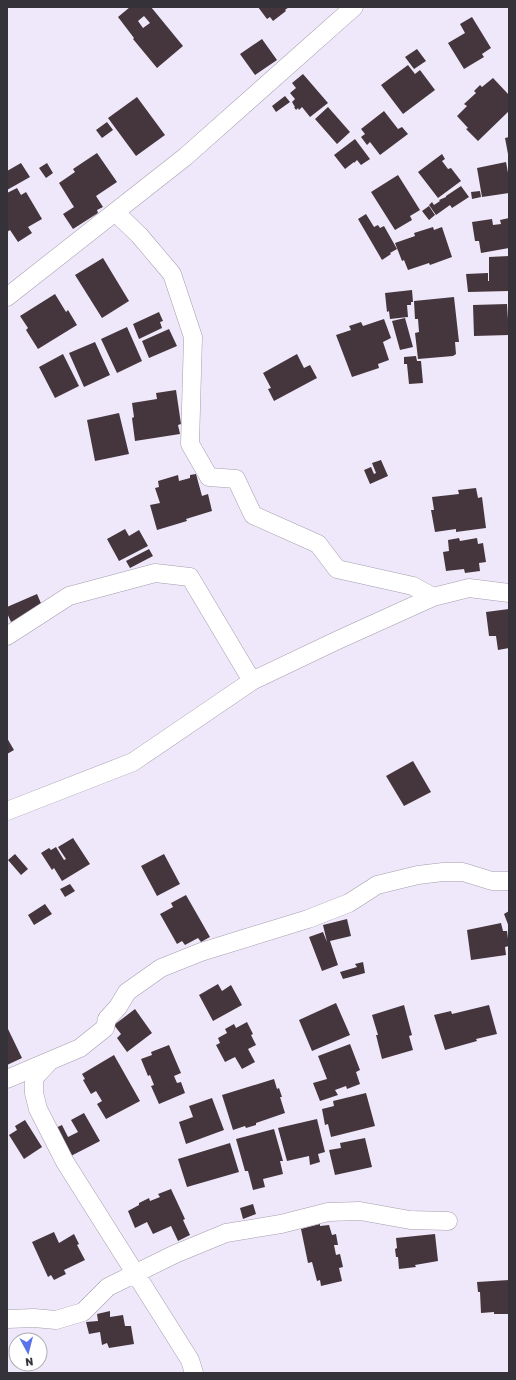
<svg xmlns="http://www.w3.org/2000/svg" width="516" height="1380" font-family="Rubik,sans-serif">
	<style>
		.building { fill: #45363d; fill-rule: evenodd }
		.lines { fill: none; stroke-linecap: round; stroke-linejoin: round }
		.minor-casing { stroke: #a49dad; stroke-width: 19 }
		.minor { stroke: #fff; stroke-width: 18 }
	</style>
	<rect width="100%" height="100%" fill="#efe8fa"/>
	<path class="building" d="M 130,7 L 151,7 L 183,46 L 157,68 L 133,39 L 134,38 L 118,17 ZM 144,16 L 150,23 L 143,28 L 138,21 Z
		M 258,7 L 289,7 L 285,10 L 286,11 L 273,21 L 270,17 L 267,19 Z
		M 472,17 L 491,48 L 482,54 L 484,57 L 464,69 L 448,43 L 465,33 L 460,24 Z
		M 262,39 L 277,60 L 255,75 L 240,54 Z
		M 417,49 L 426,61 L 414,69 L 405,57 Z
		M 408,65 L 415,74 L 420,70 L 435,90 L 403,114 L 381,85 Z
		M 303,74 L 328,103 L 310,117 L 302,107 L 299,110 L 298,108 L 296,110 L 294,107 L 295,107 L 292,102 L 295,99 L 290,93 L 296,88 L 292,83 Z
		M 493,78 L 509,95 L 509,111 L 478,141 L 466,129 L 468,128 L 457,116 L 467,106 L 464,104 L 476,93 L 474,91 L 480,85 L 482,87 Z
		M 285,96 L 290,102 L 276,112 L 272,106 Z
		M 137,97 L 165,135 L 136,156 L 108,118 Z
		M 328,107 L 350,132 L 337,144 L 315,119 Z
		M 384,111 L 398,129 L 402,127 L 408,134 L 380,155 L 370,142 L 367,145 L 361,137 L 365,134 L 361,129 Z
		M 107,122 L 113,130 L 102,138 L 96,130 Z
		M 509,137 L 509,154 L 508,154 L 505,138 Z
		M 355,139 L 370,159 L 361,165 L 357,160 L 354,163 L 354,162 L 345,169 L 334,155 Z
		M 97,153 L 117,182 L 96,196 L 103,207 L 97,210 L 98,213 L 73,229 L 63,214 L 74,207 L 59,183 L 75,172 L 73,169 Z
		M 442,154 L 445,159 L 442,161 L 448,169 L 451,168 L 461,181 L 438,198 L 418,172 Z
		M 506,162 L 509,178 L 509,193 L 482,197 L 477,168 Z
		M 21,163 L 30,177 L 7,190 L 7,171 Z
		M 47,163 L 53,173 L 46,178 L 39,168 Z
		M 398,175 L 420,210 L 410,216 L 412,220 L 395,230 L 371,192 Z
		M 461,186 L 469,197 L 452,208 L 450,205 L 436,215 L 429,205 L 432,202 L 434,205 L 440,201 L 439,200 L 446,197 L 446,196 Z
		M 17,188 L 21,195 L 26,192 L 42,219 L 28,227 L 32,233 L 18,242 L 10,230 L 7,232 L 7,193 Z
		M 480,191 L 481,197 L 472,199 L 471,192 Z
		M 429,206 L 435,215 L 429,220 L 422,211 Z
		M 366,214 L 374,227 L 378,225 L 380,228 L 384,226 L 397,249 L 390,253 L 391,254 L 382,260 L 358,219 Z
		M 509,218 L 509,248 L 481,253 L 479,241 L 475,241 L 472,222 L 492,219 L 493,225 L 501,224 L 500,220 Z
		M 433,227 L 434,230 L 442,227 L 452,257 L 430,265 L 429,263 L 408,270 L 404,260 L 402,261 L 395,243 L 415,236 L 414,233 Z
		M 509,256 L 509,291 L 468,292 L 466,274 L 488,273 L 488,281 L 489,281 L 489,257 Z
		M 103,258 L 129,301 L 102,318 L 75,275 Z
		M 412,290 L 413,302 L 411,302 L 411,305 L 407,305 L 408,317 L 390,319 L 389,311 L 387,312 L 385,293 Z
		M 55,294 L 66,312 L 68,310 L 77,325 L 38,349 L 26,330 L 28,328 L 20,316 Z
		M 454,297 L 459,342 L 455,342 L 456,354 L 453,356 L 418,359 L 415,333 L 419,332 L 418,319 L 415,319 L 414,301 Z
		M 507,304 L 509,335 L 474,336 L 473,305 Z
		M 159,312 L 163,321 L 160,322 L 162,328 L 139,339 L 133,324 Z
		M 405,318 L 413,347 L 400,350 L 392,321 Z
		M 384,319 L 391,338 L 383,342 L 389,360 L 378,364 L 379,368 L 352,377 L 336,335 L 351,330 L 349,326 L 361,322 L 363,326 Z
		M 127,327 L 142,361 L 117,373 L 101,339 Z
		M 169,329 L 177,346 L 149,358 L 142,341 Z
		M 95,342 L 110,375 L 84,387 L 69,353 Z
		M 63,354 L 79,386 L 55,398 L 39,367 Z
		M 297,354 L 304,368 L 310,365 L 317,378 L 274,401 L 268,389 L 271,388 L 263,373 Z
		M 416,356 L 417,361 L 421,361 L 423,383 L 409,384 L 407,364 L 404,364 L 404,357 Z
		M 176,390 L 181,424 L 178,425 L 180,434 L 135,441 L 132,418 L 134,417 L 132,403 L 157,399 L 156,393 Z
		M 119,413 L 129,454 L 95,461 L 87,420 Z
		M 381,460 L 388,476 L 370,484 L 364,470 L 371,467 L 374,474 L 376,473 L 372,463 Z
		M 196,474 L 202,496 L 208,494 L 212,511 L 186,519 L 187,521 L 157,530 L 150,505 L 160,503 L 155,488 L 159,487 L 158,481 L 178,475 L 179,481 L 190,478 L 190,475 Z
		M 476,488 L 478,498 L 482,497 L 486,528 L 456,532 L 456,529 L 435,532 L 431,510 L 434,510 L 432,497 L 459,494 L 458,490 Z
		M 125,529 L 129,536 L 139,530 L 148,546 L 119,561 L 107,539 Z
		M 459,538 L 460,541 L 477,538 L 478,544 L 483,543 L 486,562 L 479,563 L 480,571 L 465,573 L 464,569 L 446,571 L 443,552 L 449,551 L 448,540 Z
		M 149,549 L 153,556 L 130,568 L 126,561 Z
		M 37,594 L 43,608 L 11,622 L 7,613 L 7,607 Z
		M 509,609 L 509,648 L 498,650 L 496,636 L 489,636 L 486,612 Z
		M 7,738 L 14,750 L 7,754 Z
		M 413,761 L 431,792 L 404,806 L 386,776 Z
		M 73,838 L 90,864 L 62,881 L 54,868 L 52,870 L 41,853 L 49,848 L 51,850 L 56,847 L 64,860 L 66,859 L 58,847 Z
		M 15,854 L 28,869 L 21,875 L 8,860 Z
		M 164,854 L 180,884 L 157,896 L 141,866 Z
		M 70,884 L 75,891 L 65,897 L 60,889 Z
		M 186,895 L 210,937 L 201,942 L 198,938 L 185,945 L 182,941 L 177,944 L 160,914 L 173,907 L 171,903 Z
		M 45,904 L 52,914 L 34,925 L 28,915 Z
		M 509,911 L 509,927 L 504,914 Z
		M 347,919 L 351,936 L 330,941 L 338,965 L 322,971 L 309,937 L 323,932 L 327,942 L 323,925 Z
		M 501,923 L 503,931 L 507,931 L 509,946 L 505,947 L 506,955 L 471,960 L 467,930 Z
		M 363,962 L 365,973 L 343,979 L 340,972 L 357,967 L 355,964 Z
		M 218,984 L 222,991 L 231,985 L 242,1005 L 213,1021 L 199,995 Z
		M 336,1003 L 350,1035 L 312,1051 L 299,1020 Z
		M 404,1005 L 412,1035 L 409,1036 L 413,1050 L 382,1059 L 376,1035 L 378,1035 L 372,1015 Z
		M 489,1005 L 497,1034 L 476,1039 L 477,1041 L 445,1050 L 434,1015 L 451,1011 L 452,1014 Z
		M 135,1009 L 152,1033 L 127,1052 L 117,1038 L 121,1034 L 114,1025 Z
		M 247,1022 L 253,1034 L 251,1035 L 256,1045 L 248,1049 L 255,1062 L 242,1069 L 235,1057 L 225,1062 L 216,1045 L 220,1043 L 218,1038 L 227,1033 L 225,1029 L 234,1024 L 236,1028 Z
		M 8,1029 L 22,1058 L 7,1065 L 7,1030 Z
		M 350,1044 L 360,1070 L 356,1072 L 360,1084 L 347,1089 L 346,1086 L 335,1090 L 338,1095 L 320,1101 L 313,1083 L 327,1079 L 318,1056 Z
		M 169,1045 L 181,1073 L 174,1076 L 177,1083 L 181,1082 L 185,1093 L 159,1104 L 151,1086 L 154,1085 L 150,1075 L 148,1076 L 141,1059 L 152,1055 L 151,1052 Z
		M 114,1055 L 140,1101 L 106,1119 L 97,1104 L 102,1101 L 96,1091 L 91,1094 L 83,1080 L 85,1079 L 82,1074 Z
		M 274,1079 L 277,1089 L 279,1088 L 282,1097 L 280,1097 L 285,1113 L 256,1123 L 256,1125 L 246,1128 L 245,1126 L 233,1130 L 222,1095 Z
		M 366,1093 L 375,1126 L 331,1137 L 328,1124 L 325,1125 L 322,1109 L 334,1106 L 333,1101 Z
		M 212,1098 L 224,1130 L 186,1144 L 179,1122 L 193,1117 L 189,1106 Z
		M 84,1113 L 100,1141 L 67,1158 L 53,1129 L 62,1125 L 68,1137 L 78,1132 L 71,1120 Z
		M 317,1119 L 325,1152 L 318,1154 L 320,1162 L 310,1165 L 309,1156 L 287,1161 L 278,1128 Z
		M 25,1120 L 42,1147 L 24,1159 L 9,1135 L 17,1130 L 15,1126 Z
		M 274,1129 L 283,1161 L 280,1161 L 283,1174 L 263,1179 L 265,1187 L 253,1190 L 248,1171 L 245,1171 L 236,1139 Z
		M 365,1138 L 372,1167 L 335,1175 L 329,1150 L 341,1148 L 340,1143 Z
		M 230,1143 L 239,1172 L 187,1187 L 178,1159 Z
		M 171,1189 L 185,1219 L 183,1220 L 190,1235 L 178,1241 L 171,1226 L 153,1234 L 147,1222 L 135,1228 L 128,1211 L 139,1205 L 139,1203 L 149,1198 L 150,1201 L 160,1197 L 158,1194 Z
		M 253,1204 L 256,1214 L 243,1219 L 240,1208 Z
		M 320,1224 L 320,1226 L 329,1225 L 332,1235 L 336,1234 L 338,1245 L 334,1245 L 336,1255 L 340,1254 L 343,1267 L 339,1268 L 342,1281 L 321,1286 L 320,1280 L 317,1281 L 312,1262 L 308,1263 L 301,1229 Z
		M 54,1232 L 59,1243 L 74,1234 L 79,1244 L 77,1245 L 85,1260 L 64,1270 L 66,1274 L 54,1280 L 51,1275 L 48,1277 L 32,1242 Z
		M 435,1234 L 438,1261 L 415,1265 L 416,1267 L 399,1269 L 398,1257 L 396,1257 L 395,1249 L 397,1248 L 396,1238 Z
		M 509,1280 L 509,1314 L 494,1314 L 494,1312 L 481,1313 L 480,1292 L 478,1292 L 477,1282 Z
		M 110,1311 L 110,1317 L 123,1315 L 125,1326 L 131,1326 L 134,1344 L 109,1348 L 107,1343 L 102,1345 L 100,1332 L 89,1334 L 86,1322 L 98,1321 L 97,1314 Z"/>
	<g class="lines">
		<g class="minor-casing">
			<path id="minor" d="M 115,212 L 139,235 L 172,274 L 193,337 L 190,444 L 209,477 L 236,479 L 253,515 L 318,544 L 337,569 L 413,586 L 433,597 L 469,588 L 509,593
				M 7,297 L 185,157 L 354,7
				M 7,636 L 69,596 L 155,573 L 190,577 L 252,681
				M 7,811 L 133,762 L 252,681 L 338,640 L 433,597
				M 49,1062 L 34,1078 L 34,1093 L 38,1109 L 65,1162 L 190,1360 L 194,1373
				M 7,1079 L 80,1048 L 105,1028 L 107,1019 L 118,1007 L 127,992 L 161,968 L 201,952 L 308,919 L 349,903 L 377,885 L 418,875 L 443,872 L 463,872 L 492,881 L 509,881
				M 7,1319 L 34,1318 L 56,1320 L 83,1312 L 108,1287 L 175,1254 L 226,1233 L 281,1224 L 328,1212 L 360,1211 L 410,1220 L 448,1221"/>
		</g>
		<use href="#minor" class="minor"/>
	</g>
	<rect width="516" height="1380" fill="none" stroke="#353339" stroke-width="16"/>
	<g transform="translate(28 1352) rotate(173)"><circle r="19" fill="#ffffff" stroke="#aeadb0"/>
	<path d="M0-3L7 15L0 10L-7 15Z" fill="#5a73e9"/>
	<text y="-6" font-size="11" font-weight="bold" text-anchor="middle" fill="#353339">N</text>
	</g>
</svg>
